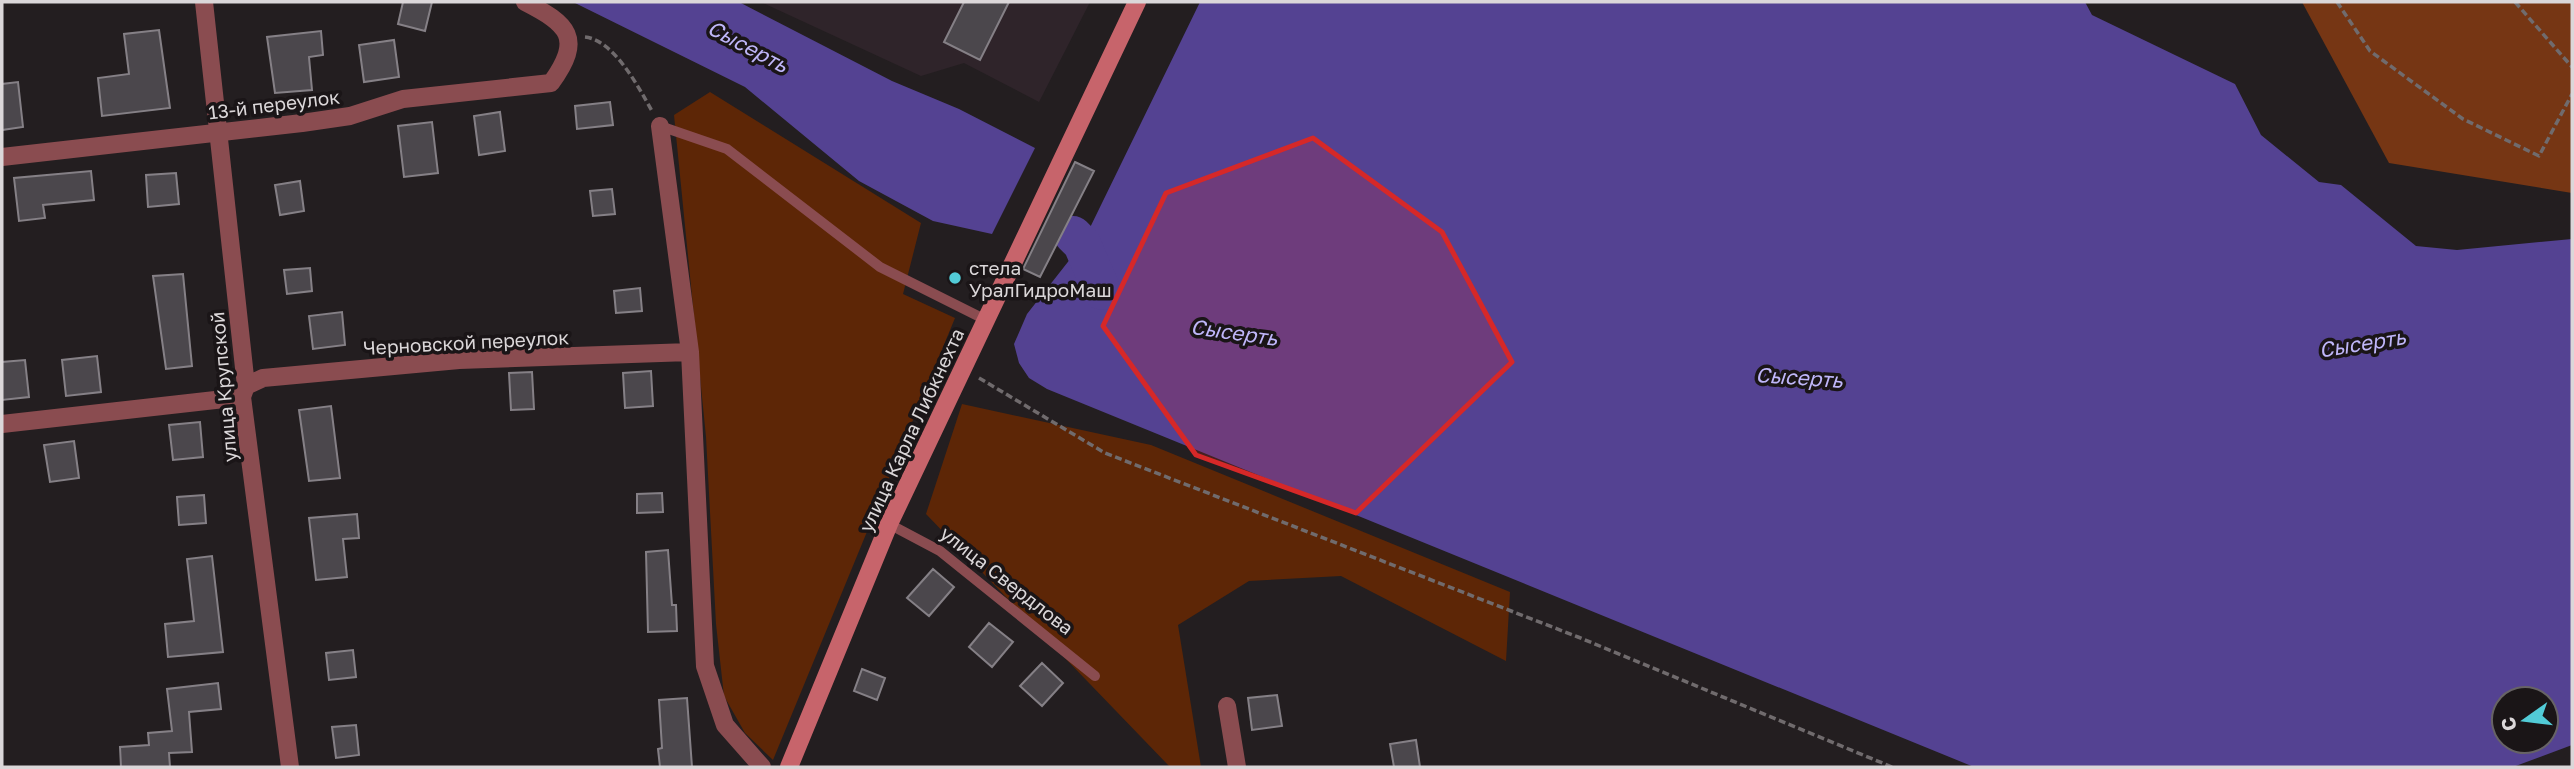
<svg xmlns="http://www.w3.org/2000/svg" width="2574" height="769" font-family="'Golos Text',sans-serif">
	<style>
		.built { fill: #2f242a }
		.green { fill: #5d2606 }
		.forest { fill: #763614 }
		.water { fill: #544292; fill-rule: evenodd }
		.lines { fill: none; stroke-linecap: round; stroke-linejoin: round }
		.river { stroke: #544292; stroke-width: 38 }
		.building { fill: #4b474c; stroke: #858086; stroke-width: 2 }
		.path { stroke: #706b6d; stroke-width: 3.5; stroke-dasharray: 7 3.5; stroke-linecap: butt }
		.lane { stroke: #8a4c50; stroke-width: 10 }
		.street { stroke: #8a4c50; stroke-width: 18 }
		.secondary { stroke: #c7646b; stroke-width: 18 }
		.marked { fill: #d62828; fill-opacity: 0.2; stroke: #d62828; stroke-width: 5; stroke-linejoin: round }
		.poi-dot { fill: #52cbd7; stroke: #1a1517; stroke-width: 2.5 }
		.labels { text-anchor: middle; dominant-baseline: central; stroke-width: 7; stroke-linejoin: round; paint-order: stroke }
		.street-label { font-size: 19px; fill: #dbd7d9; stroke: #1a1517 }
		.poi-label { font-size: 19px; fill: #dbd7d9; stroke: #1a1517; text-anchor: start }
		.water-label { font-size: 21px; font-style: italic; fill: #bfb6f9; stroke: #1a1517 }
	</style>
	<rect width="100%" height="100%" fill="#231e20"/>
	<path class="built" d="M 761,2 L 1090,2 L 1039,102 L 964,63 L 921,76 Z"/>
	<path class="green" d="M 710,92 L 921,223 L 903,294 L 955,318 L 773,760 L 745,733 L 724,696 L 716,624 L 706,437 L 674,115 Z
		M 962,404 L 1151,445 L 1510,592 L 1506,661 L 1341,576 L 1249,581 L 1178,625 L 1201,767 L 1170,767 L 926,514 Z"/>
	<path class="forest" d="M 2302,2 L 2572,2 L 2572,193 L 2389,163 Z"/>
	<path class="water" d="M 573,2 L 739,2 L 892,81 L 959,109 L 1035,148 L 992,234 L 933,221 L 859,181 L 745,87 Z
		M 1200,2 L 2085,2 L 2092,15 L 2235,84 L 2261,135 L 2319,182 L 2341,185 L 2416,246 L 2457,250 L 2572,239 L 2572,745 L 2513,767 L 1974,767 L 1047,389 L 1029,378 L 1019,363 L 1014,344 L 1027,314 L 1082,244 ZM 2504,699 L 2546,699 L 2546,741 L 2504,741 Z"/>
	<g class="lines">
		<path class="river" d="M 1073,235 L 1082,244 L 1102,291"/>
	</g>
	<path class="building" d="M 403,2 L 432,2 L 425,31 L 398,24 Z
		M 964,2 L 1009,2 L 980,60 L 944,42 Z
		M 159,30 L 170,108 L 102,116 L 98,78 L 129,74 L 124,34 Z
		M 321,31 L 323,55 L 309,57 L 312,90 L 275,93 L 267,37 Z
		M 394,40 L 399,77 L 364,82 L 359,45 Z
		M 18,82 L 23,127 L 2,130 L 2,84 Z
		M 610,102 L 613,125 L 577,129 L 575,106 Z
		M 500,112 L 505,151 L 479,155 L 474,116 Z
		M 432,122 L 438,173 L 404,177 L 398,126 Z
		M 1075,162 L 1094,171 L 1040,277 L 1023,269 Z
		M 91,171 L 94,200 L 43,205 L 45,218 L 19,221 L 14,178 Z
		M 176,173 L 179,204 L 148,207 L 146,175 Z
		M 300,181 L 304,211 L 280,215 L 275,185 Z
		M 612,189 L 615,214 L 593,216 L 590,191 Z
		M 310,268 L 312,291 L 287,294 L 284,270 Z
		M 183,274 L 192,366 L 166,369 L 153,276 Z
		M 640,288 L 642,311 L 616,313 L 614,291 Z
		M 342,312 L 345,345 L 313,349 L 309,316 Z
		M 97,356 L 101,392 L 66,396 L 62,360 Z
		M 25,360 L 29,397 L 2,400 L 2,362 Z
		M 651,371 L 653,406 L 625,408 L 623,373 Z
		M 532,372 L 534,409 L 511,410 L 509,373 Z
		M 331,406 L 340,478 L 309,481 L 299,410 Z
		M 200,422 L 203,457 L 173,460 L 169,425 Z
		M 74,441 L 79,478 L 50,482 L 44,445 Z
		M 662,493 L 663,512 L 637,513 L 637,494 Z
		M 204,495 L 206,523 L 179,525 L 177,497 Z
		M 357,514 L 359,538 L 343,539 L 347,577 L 316,580 L 309,518 Z
		M 668,550 L 672,605 L 676,605 L 677,631 L 648,632 L 646,552 Z
		M 212,556 L 223,652 L 168,657 L 165,624 L 194,621 L 187,559 Z
		M 933,569 L 954,587 L 929,616 L 907,598 Z
		M 989,623 L 1013,642 L 992,667 L 969,647 Z
		M 353,650 L 356,677 L 329,680 L 326,653 Z
		M 1042,663 L 1063,683 L 1042,706 L 1020,686 Z
		M 862,669 L 885,678 L 877,700 L 854,691 Z
		M 218,683 L 221,709 L 189,712 L 192,752 L 169,753 L 170,767 L 121,767 L 120,747 L 149,745 L 148,733 L 172,731 L 167,689 Z
		M 1277,695 L 1282,726 L 1252,730 L 1248,698 Z
		M 687,698 L 692,767 L 660,767 L 658,749 L 662,748 L 659,700 Z
		M 356,725 L 359,755 L 336,758 L 332,727 Z
		M 1416,740 L 1420,767 L 1394,767 L 1390,744 Z"/>
	<g class="lines">
		<path class="path" d="M 2337,2 L 2370,51 L 2463,119 L 2539,156 L 2572,94
			M 2515,2 L 2572,67
			M 585,37 C 614,40 639,88 652,111
			M 979,378 L 1105,453 L 1578,637 L 1892,767"/>
		<path class="lane" d="M 660,126 L 727,149 L 880,267 L 986,320
			M 889,524 L 940,551 L 1095,676"/>
		<path class="street" d="M 204,2 L 246,386 L 242,397 L 290,767
			M 660,126 L 690,352 L 705,666 L 725,725 L 762,767
			M 2,157 L 302,123 L 350,116 L 403,99 L 551,83 C 584,38 568,24 525,2
			M 246,386 L 263,378 L 459,360 L 690,352
			M 2,424 L 242,397
			M 1227,706 L 1237,767"/>
		<path class="secondary" d="M 789,767 L 889,524 L 1137,2"/>
	</g>
	<path class="marked" d="M 1313,138 L 1442,232 L 1512,362 L 1356,513 L 1196,455 L 1103,326 L 1166,193 Z"/>
	<circle class="poi-dot" cx="955" cy="278" r="7"/>
	<g class="labels">
		<g class="street-label">
			<text transform="translate(274 104) rotate(-7)">13-й переулок</text>
			<text transform="translate(466 342) rotate(-3)">Черновской переулок</text>
			<text transform="translate(223 387) rotate(-95)">улица Крупской</text>
			<text transform="translate(911 430) rotate(-65)">улица Карла Либкнехта</text>
			<text transform="translate(1007 580) rotate(38)">улица Свердлова</text>
		</g>
		<g class="poi-label">
			<text x="969" y="267">стела<tspan x="969" dy="22">УралГидроМаш</tspan></text>
		</g>
		<g class="water-label">
			<text transform="translate(748 46) rotate(28)">Сысерть</text>
			<text transform="translate(1234 332) rotate(8)">Сысерть</text>
			<text transform="translate(2362 343) rotate(-9)">Сысерть</text>
			<text transform="translate(1799 377) rotate(4)">Сысерть</text>
		</g>
	</g>
	<rect width="2574" height="769" fill="none" stroke="#dbd7d9" stroke-width="7"/>
	<g transform="translate(2525 720) rotate(256)"><circle r="33" fill="#1a1517" stroke="#676365" stroke-width="2"/>
	<path d="M0-5L12 26L0 18L-12 26Z" fill="#52cbd7"/>
	<text y="-10" font-size="19" font-weight="bold" text-anchor="middle" fill="#dbd7d9">С</text>
	</g>
</svg>
